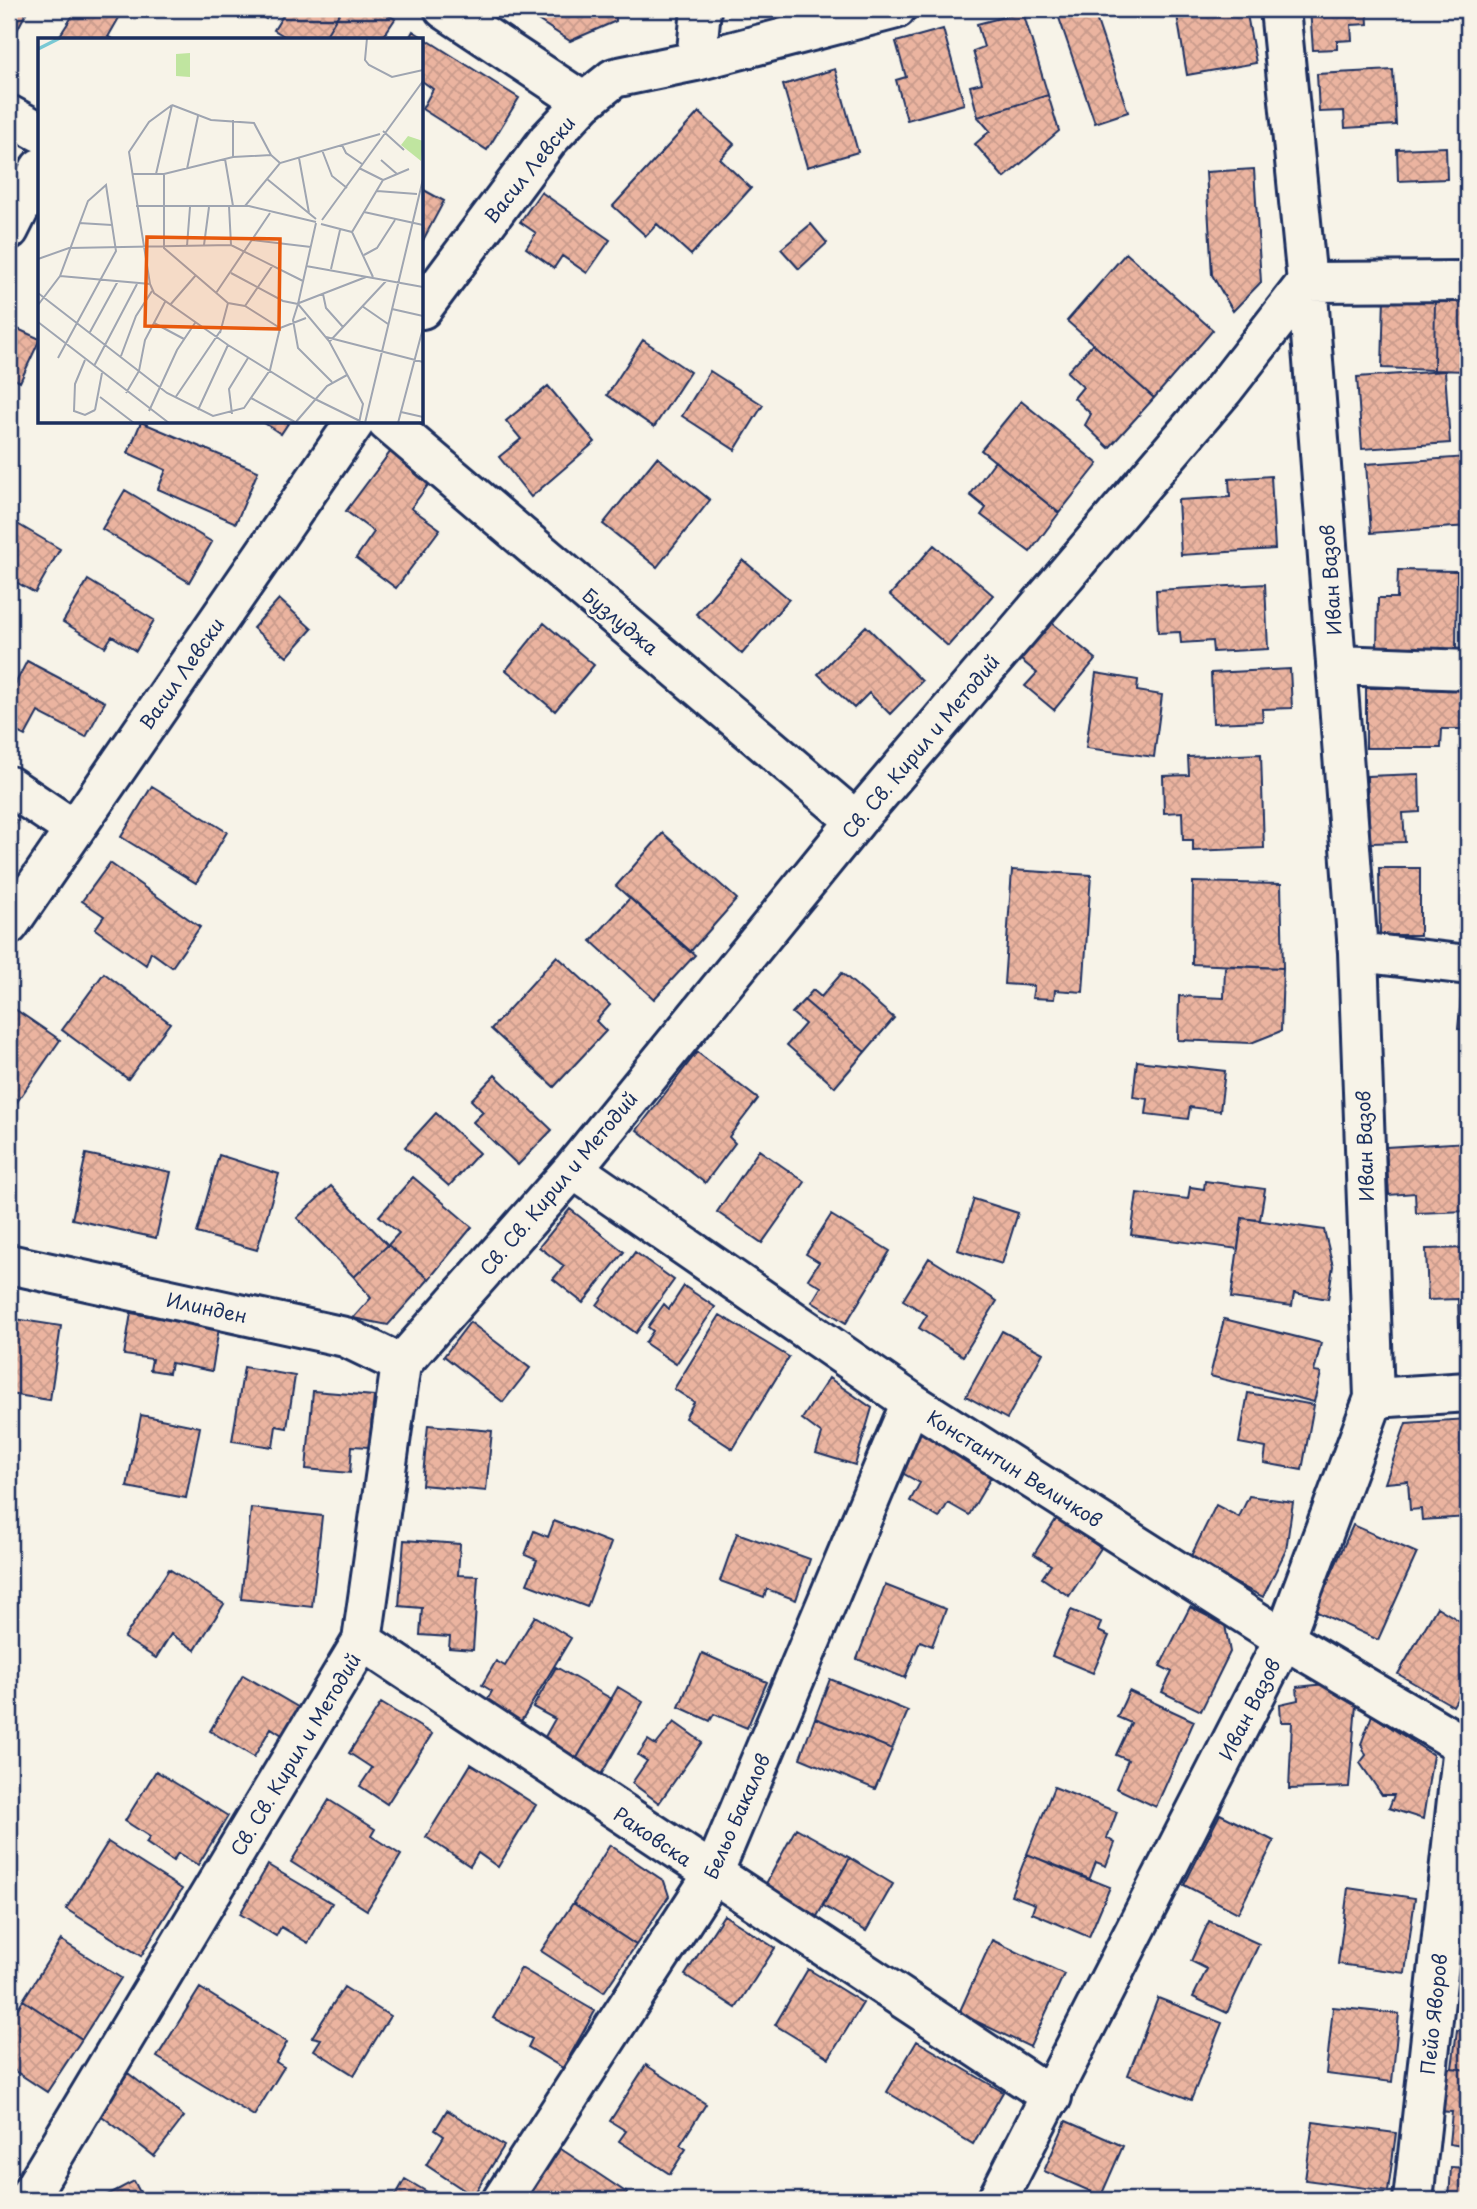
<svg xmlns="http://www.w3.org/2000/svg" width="1477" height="2209" font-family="'Playpen Sans',sans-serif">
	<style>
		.building { fill: url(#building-cross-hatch); stroke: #1b2f5e; stroke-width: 2 }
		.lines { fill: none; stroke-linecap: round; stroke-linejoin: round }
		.minor-casing { stroke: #1b2f5e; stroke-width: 44 }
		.minor { stroke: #f7f3e8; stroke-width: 38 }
		.labels { text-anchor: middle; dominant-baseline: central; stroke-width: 6; stroke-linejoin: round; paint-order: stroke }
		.street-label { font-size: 19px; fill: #1b2f5e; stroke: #f7f3e8 }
		.inset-river { fill: none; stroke: #79c9d4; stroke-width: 3.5 }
		.inset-road { fill: none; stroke: #9fa5b1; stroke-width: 2 }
		.view { fill: #e8590c; fill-opacity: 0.15; stroke: #e8590c; stroke-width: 3.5 }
		.inset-edge { fill: none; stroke: #1b2f5e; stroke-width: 3.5 }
	</style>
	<defs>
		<pattern id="building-cross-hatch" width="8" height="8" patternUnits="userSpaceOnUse" patternTransform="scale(1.75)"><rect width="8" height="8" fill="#ebb4a0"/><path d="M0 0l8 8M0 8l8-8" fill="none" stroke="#c99b8c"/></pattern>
	</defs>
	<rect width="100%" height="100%" fill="#f7f3e8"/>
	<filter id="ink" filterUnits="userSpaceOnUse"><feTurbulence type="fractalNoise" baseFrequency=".0143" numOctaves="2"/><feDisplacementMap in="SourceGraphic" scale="14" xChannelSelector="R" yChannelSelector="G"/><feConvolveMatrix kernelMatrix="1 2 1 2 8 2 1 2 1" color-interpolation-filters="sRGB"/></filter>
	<g filter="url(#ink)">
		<path class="building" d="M 9,9 L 28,9 L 9,46 Z
			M 77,9 L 124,9 L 108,37 L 114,40 L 57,40 Z
			M 250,9 L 272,9 L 266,19 Z
			M 287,9 L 342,9 L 323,40 L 291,40 L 274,30 Z
			M 342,9 L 378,9 L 395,19 L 381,40 L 323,40 Z
			M 521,9 L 616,9 L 616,21 L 570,41 Z
			M 1056,9 L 1093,9 L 1128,112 L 1095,123 Z
			M 1176,9 L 1246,9 L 1256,63 L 1187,75 Z
			M 1310,9 L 1367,9 L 1368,24 L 1351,25 L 1352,40 L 1337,41 L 1337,49 L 1313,50 Z
			M 1023,12 L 1048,95 L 978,117 L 970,86 L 982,83 L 973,51 L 984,47 L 977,24 Z
			M 943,29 L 964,104 L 907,120 L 896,80 L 906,77 L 896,42 Z
			M 413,31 L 519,98 L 487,150 L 422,109 L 433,89 L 422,81 L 422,40 L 408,40 Z
			M 835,69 L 858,152 L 807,167 L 783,85 Z
			M 1393,70 L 1396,125 L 1345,128 L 1344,111 L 1319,112 L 1317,74 Z
			M 1048,95 L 1059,131 L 1004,178 L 975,144 L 990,131 L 978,117 Z
			M 699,112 L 734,144 L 720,159 L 751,188 L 691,255 L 657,224 L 646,236 L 613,206 Z
			M 9,142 L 18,146 L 9,164 Z
			M 1446,147 L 1447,179 L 1398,181 L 1397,149 Z
			M 1254,169 L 1261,282 L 1233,311 L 1212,275 L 1206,172 Z
			M 422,189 L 444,201 L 422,242 Z
			M 541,192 L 610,240 L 587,273 L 562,256 L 554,268 L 526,248 L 536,233 L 520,222 Z
			M 811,224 L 827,243 L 799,269 L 781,249 Z
			M 1126,253 L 1213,330 L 1154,398 L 1067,321 Z
			M 1384,296 L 1435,297 L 1434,370 L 1382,368 Z
			M 1435,297 L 1468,297 L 1468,371 L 1434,370 Z
			M 9,325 L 40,339 L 20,382 L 9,376 Z
			M 643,340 L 690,372 L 654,427 L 607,395 Z
			M 1093,344 L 1154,398 L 1109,448 L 1085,425 L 1091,414 L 1074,398 L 1083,387 L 1067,372 Z
			M 710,371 L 763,405 L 735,450 L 682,416 Z
			M 1445,371 L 1450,443 L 1362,449 L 1357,377 Z
			M 548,386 L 595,442 L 531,497 L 499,457 L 521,439 L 506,421 Z
			M 1021,401 L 1098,464 L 1059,513 L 981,450 Z
			M 141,422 L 258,471 L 236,523 L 158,489 L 166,470 L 128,453 Z
			M 263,422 L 289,422 L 281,434 Z
			M 391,451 L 431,481 L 411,508 L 440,529 L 396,588 L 356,558 L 374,532 L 346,511 Z
			M 657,457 L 710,500 L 657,567 L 603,524 Z
			M 1468,457 L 1468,526 L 1371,533 L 1366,464 Z
			M 995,461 L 1059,513 L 1030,552 L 981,515 L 986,508 L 970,495 Z
			M 1271,476 L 1275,549 L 1181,555 L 1178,500 L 1230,497 L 1229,479 Z
			M 125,490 L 212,542 L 189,582 L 102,529 Z
			M 9,519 L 60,549 L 35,593 L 9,578 Z
			M 934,545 L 993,595 L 948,646 L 890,595 Z
			M 743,560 L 789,599 L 742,654 L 696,614 Z
			M 1398,570 L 1457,571 L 1456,649 L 1377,648 L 1378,598 L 1397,598 Z
			M 88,580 L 154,620 L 136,651 L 112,636 L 105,647 L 63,622 Z
			M 1265,584 L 1268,649 L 1213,652 L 1212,641 L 1181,643 L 1180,632 L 1158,633 L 1156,590 Z
			M 279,599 L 312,629 L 287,657 L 253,628 Z
			M 1051,622 L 1096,659 L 1054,710 L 1025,686 L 1037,673 L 1020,659 Z
			M 544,623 L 594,665 L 555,711 L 506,670 Z
			M 866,626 L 922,681 L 890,714 L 869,693 L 854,708 L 818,674 Z
			M 27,661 L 105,702 L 86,737 L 38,712 L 25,736 L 9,728 L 9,696 Z
			M 1290,669 L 1292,708 L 1262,709 L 1263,721 L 1213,723 L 1211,673 Z
			M 1096,673 L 1138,680 L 1137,691 L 1162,695 L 1154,757 L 1086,748 Z
			M 1366,688 L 1468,688 L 1468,729 L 1442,729 L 1441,748 L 1366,748 Z
			M 1261,754 L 1264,848 L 1193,851 L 1193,840 L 1183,840 L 1182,812 L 1164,813 L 1163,776 L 1189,775 L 1188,757 Z
			M 1419,774 L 1420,812 L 1403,813 L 1405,842 L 1370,843 L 1367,776 Z
			M 152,786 L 227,832 L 196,883 L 121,837 Z
			M 9,815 L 17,821 L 9,834 Z
			M 663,833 L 737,899 L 690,952 L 616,886 Z
			M 110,863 L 200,927 L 172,967 L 151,952 L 146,965 L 95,929 L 104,916 L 82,901 Z
			M 1379,868 L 1420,868 L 1420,935 L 1380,935 Z
			M 1012,870 L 1091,875 L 1083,992 L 1055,990 L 1054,999 L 1032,998 L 1034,986 L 1004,984 Z
			M 1193,882 L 1281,884 L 1283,968 L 1192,964 Z
			M 1463,886 L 1468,886 L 1468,928 L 1459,928 Z
			M 630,898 L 695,955 L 654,999 L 591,941 Z
			M 557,956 L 610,1005 L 596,1021 L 606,1031 L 554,1087 L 491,1029 Z
			M 1225,966 L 1283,968 L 1281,1031 L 1251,1043 L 1178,1040 L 1179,996 L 1224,998 Z
			M 104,973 L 170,1023 L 128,1079 L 62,1030 Z
			M 842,973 L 894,1018 L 865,1052 L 804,1000 L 813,990 L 821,997 Z
			M 1462,988 L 1468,989 L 1468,1030 L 1458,1029 Z
			M 804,1000 L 865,1052 L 835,1087 L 787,1045 L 805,1024 L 792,1013 Z
			M 9,1005 L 60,1040 L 10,1112 L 9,1110 Z
			M 697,1052 L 758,1099 L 729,1137 L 735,1143 L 705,1183 L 637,1130 Z
			M 1137,1061 L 1225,1071 L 1220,1111 L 1190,1107 L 1188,1119 L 1146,1114 L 1148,1099 L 1133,1097 Z
			M 495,1075 L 552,1130 L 518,1165 L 473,1122 L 483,1112 L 471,1100 Z
			M 436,1113 L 479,1153 L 449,1186 L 405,1147 Z
			M 1468,1142 L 1468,1211 L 1416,1213 L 1415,1193 L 1389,1195 L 1386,1147 Z
			M 759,1150 L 805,1182 L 762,1243 L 717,1212 Z
			M 86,1154 L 171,1172 L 156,1238 L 72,1219 Z
			M 219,1155 L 279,1174 L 257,1250 L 197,1233 Z
			M 413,1177 L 472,1227 L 429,1279 L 388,1245 L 399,1233 L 379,1216 Z
			M 1205,1181 L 1265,1189 L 1260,1220 L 1242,1218 L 1238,1249 L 1131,1235 L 1137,1193 L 1188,1199 L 1190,1187 L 1204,1189 Z
			M 331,1186 L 388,1245 L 354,1277 L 297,1218 Z
			M 974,1199 L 1018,1213 L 1002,1264 L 958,1250 Z
			M 570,1209 L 624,1252 L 583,1303 L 553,1279 L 564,1266 L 539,1247 Z
			M 831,1215 L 890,1251 L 846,1323 L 812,1302 L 821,1287 L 808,1279 L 819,1262 L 806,1254 Z
			M 1242,1218 L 1324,1230 L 1333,1266 L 1328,1299 L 1294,1293 L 1292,1306 L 1231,1298 Z
			M 388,1245 L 429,1279 L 388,1325 L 353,1318 L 371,1298 L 354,1277 Z
			M 1468,1248 L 1468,1327 L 1459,1327 L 1458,1299 L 1428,1300 L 1426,1249 Z
			M 635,1252 L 674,1280 L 636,1333 L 597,1305 Z
			M 929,1258 L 997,1301 L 963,1356 L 919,1328 L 927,1315 L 903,1300 Z
			M 684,1286 L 715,1307 L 676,1364 L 645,1343 L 653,1331 L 648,1327 L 664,1304 L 669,1309 Z
			M 131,1313 L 219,1328 L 212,1371 L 171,1363 L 169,1373 L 150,1370 L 152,1359 L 124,1355 Z
			M 720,1315 L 789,1357 L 733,1449 L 685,1418 L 694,1402 L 674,1389 Z
			M 9,1318 L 61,1326 L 50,1400 L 9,1394 Z
			M 1224,1319 L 1321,1343 L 1314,1372 L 1321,1373 L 1314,1402 L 1210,1376 Z
			M 470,1322 L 530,1368 L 503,1402 L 444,1356 Z
			M 1002,1331 L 1043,1353 L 1007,1419 L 966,1396 Z
			M 244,1367 L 295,1376 L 287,1428 L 276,1426 L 273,1447 L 232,1441 Z
			M 829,1378 L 872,1408 L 855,1465 L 816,1453 L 822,1434 L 802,1419 Z
			M 313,1391 L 374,1396 L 369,1447 L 352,1446 L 350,1473 L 306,1469 Z
			M 1248,1393 L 1314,1405 L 1302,1470 L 1264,1463 L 1266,1448 L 1239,1443 Z
			M 141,1415 L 200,1427 L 186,1498 L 127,1487 Z
			M 1468,1419 L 1468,1517 L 1422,1520 L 1421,1509 L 1410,1510 L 1408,1481 L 1385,1483 L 1406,1423 Z
			M 428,1425 L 492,1431 L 486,1491 L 422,1485 Z
			M 918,1430 L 993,1474 L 969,1515 L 948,1503 L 939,1518 L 910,1501 L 920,1483 L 895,1469 Z
			M 1249,1496 L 1293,1502 L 1286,1550 L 1263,1597 L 1189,1560 L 1216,1505 L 1239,1517 Z
			M 251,1508 L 322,1516 L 312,1607 L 241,1599 Z
			M 1057,1518 L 1101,1548 L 1069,1596 L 1042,1578 L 1051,1565 L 1034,1554 Z
			M 554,1521 L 611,1543 L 587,1607 L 527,1584 L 537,1560 L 525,1555 L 534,1531 L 548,1537 Z
			M 1353,1525 L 1417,1553 L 1378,1640 L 1315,1611 Z
			M 737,1533 L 810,1559 L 796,1600 L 767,1589 L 764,1597 L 720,1581 Z
			M 404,1540 L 460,1544 L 458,1575 L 478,1576 L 473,1650 L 449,1648 L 450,1637 L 420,1635 L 422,1608 L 399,1606 Z
			M 169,1569 L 224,1604 L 195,1650 L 171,1634 L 156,1658 L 124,1638 Z
			M 885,1585 L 946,1609 L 932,1646 L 920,1641 L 905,1678 L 857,1659 Z
			M 1190,1607 L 1225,1625 L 1230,1652 L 1201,1711 L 1162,1692 L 1172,1672 L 1160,1666 Z
			M 1437,1607 L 1468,1626 L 1468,1680 L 1453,1706 L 1398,1674 Z
			M 1071,1610 L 1101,1622 L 1098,1631 L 1109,1636 L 1093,1673 L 1052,1656 Z
			M 535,1616 L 571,1638 L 520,1723 L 486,1702 L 492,1691 L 482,1685 L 496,1661 L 505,1666 Z
			M 702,1653 L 767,1682 L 747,1728 L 714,1714 L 710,1721 L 679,1707 Z
			M 556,1667 L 612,1699 L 574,1763 L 541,1744 L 555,1719 L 533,1707 Z
			M 243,1675 L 303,1710 L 287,1738 L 271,1728 L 254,1757 L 210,1731 Z
			M 830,1679 L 908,1711 L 892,1749 L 815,1718 Z
			M 1326,1684 L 1356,1705 L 1349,1787 L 1289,1789 L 1292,1722 L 1281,1722 L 1280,1704 L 1298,1700 L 1297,1687 Z
			M 618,1687 L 643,1702 L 599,1778 L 574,1763 Z
			M 1129,1691 L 1194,1721 L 1156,1807 L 1116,1788 L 1128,1760 L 1116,1755 L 1131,1723 L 1117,1717 Z
			M 381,1703 L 432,1734 L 387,1804 L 360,1786 L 372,1768 L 349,1753 Z
			M 1372,1715 L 1433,1755 L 1423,1819 L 1389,1808 L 1394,1795 L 1382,1795 L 1360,1763 L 1366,1755 L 1361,1744 Z
			M 815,1718 L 892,1749 L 875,1789 L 800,1758 Z
			M 674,1722 L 702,1742 L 659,1803 L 632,1783 L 647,1761 L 638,1755 L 648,1740 L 656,1745 Z
			M 471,1764 L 536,1805 L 498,1867 L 478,1853 L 470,1866 L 426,1837 Z
			M 156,1771 L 228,1816 L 198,1865 L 178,1853 L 173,1861 L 146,1843 L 150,1837 L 125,1821 Z
			M 1054,1787 L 1117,1812 L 1107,1838 L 1115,1843 L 1106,1866 L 1096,1862 L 1089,1880 L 1027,1854 Z
			M 329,1800 L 375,1829 L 371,1836 L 401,1855 L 367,1910 L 291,1862 Z
			M 1220,1814 L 1274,1841 L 1238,1913 L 1184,1885 Z
			M 796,1828 L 850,1858 L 815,1920 L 762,1891 Z
			M 108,1842 L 182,1889 L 141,1956 L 66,1909 Z
			M 610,1845 L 664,1881 L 669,1896 L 636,1945 L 573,1903 Z
			M 1027,1854 L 1110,1887 L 1089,1937 L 1032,1913 L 1035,1904 L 1011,1895 Z
			M 850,1858 L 893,1884 L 866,1931 L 822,1905 Z
			M 268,1865 L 332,1903 L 308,1943 L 281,1927 L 276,1936 L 240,1914 Z
			M 1348,1888 L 1415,1898 L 1405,1973 L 1338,1964 Z
			M 573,1903 L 636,1945 L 604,1992 L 541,1951 Z
			M 724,1915 L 775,1948 L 736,2008 L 685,1975 Z
			M 1209,1921 L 1259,1944 L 1227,2013 L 1193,1997 L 1207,1969 L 1191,1961 Z
			M 61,1940 L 121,1978 L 82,2039 L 23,2000 Z
			M 992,1940 L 1064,1974 L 1030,2047 L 959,2013 Z
			M 521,1968 L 595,2011 L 563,2068 L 528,2047 L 532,2039 L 493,2018 Z
			M 808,1969 L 863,2003 L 829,2058 L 775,2025 Z
			M 344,1987 L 390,2016 L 354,2075 L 314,2050 L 321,2039 L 312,2037 Z
			M 200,1988 L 287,2042 L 276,2062 L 284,2067 L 254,2116 L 157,2057 Z
			M 1158,1998 L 1222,2023 L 1191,2100 L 1128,2075 Z
			M 23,2000 L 82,2039 L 47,2092 L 9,2067 L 9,2022 Z
			M 1333,2007 L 1399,2014 L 1392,2082 L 1326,2074 Z
			M 1457,2030 L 1468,2032 L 1468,2070 L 1452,2068 Z
			M 917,2041 L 1003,2092 L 973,2144 L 887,2092 Z
			M 646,2065 L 706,2104 L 680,2145 L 686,2149 L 670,2174 L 619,2141 L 626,2131 L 610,2121 Z
			M 1442,2067 L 1468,2070 L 1468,2147 L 1449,2144 L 1452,2112 L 1437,2111 Z
			M 128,2073 L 184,2117 L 154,2156 L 98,2113 Z
			M 447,2110 L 504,2146 L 473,2196 L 426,2165 L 444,2136 L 435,2130 Z
			M 1066,2121 L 1123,2146 L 1101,2196 L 1044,2171 Z
			M 1313,2122 L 1396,2133 L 1388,2191 L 1305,2180 Z
			M 558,2147 L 627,2193 L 622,2200 L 523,2200 Z
			M 1451,2167 L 1468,2168 L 1468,2200 L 1449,2200 Z
			M 405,2179 L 441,2200 L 393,2200 Z
			M 134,2181 L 144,2200 L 98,2200 Z"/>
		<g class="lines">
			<g class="minor-casing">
				<path id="minor" d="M 444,9 L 584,102
					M 696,61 L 896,9
					M 9,115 L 40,132
					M 9,230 L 40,168
					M 422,309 L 548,140 L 584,102 L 614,78 L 696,61 L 701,9
					M 387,422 L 856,821
					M 1337,665 L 1468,670
					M 9,786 L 73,829
					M 9,925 L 355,422
					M 1358,952 L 1468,965
					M 573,1169 L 911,1402 L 1284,1639 L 1468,1748
					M 9,1264 L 345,1337 L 401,1364
					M 1374,1398 L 1468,1392
					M 362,1641 L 1052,2097
					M 27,2200 L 362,1641 L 401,1364 L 573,1169 L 856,821 L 1223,390 L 1307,282 L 1468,281
					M 502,2200 L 712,1876 L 911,1402
					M 997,2200 L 1284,1639 L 1374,1398 L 1358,952 L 1307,282 L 1280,9
					M 1413,2200 L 1463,1745"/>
			</g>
			<use href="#minor" class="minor"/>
		</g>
	</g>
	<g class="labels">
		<g class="street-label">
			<text transform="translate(529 169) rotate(-51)">Васил Левски</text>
			<text transform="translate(1330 580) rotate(-94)">Иван Вазов</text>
			<text transform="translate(621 621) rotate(40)">Бузлуджа</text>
			<text transform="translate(181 673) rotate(-55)">Васил Левски</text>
			<text transform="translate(920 746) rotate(-50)">Св. Св. Кирил и Методий</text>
			<text transform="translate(1364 1146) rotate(-92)">Иван Вазов</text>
			<text transform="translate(558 1183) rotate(-50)">Св. Св. Кирил и Методий</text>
			<text transform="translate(207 1307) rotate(12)">Илинден</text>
			<text transform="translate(1015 1468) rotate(32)">Константин Величков</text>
			<text transform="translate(1249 1709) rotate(-63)">Иван Вазов</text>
			<text transform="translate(295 1754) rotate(-59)">Св. Св. Кирил и Методий</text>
			<text transform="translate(736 1816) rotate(-66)">Бельо Бакалов</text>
			<text transform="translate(653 1836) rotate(34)">Раковска</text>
			<text transform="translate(1433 2014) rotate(-84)">Пейо Яворов</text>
		</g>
	</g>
	<g transform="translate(38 38)">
		<rect width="385" height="385" fill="#f7f3e8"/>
		<path d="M 152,15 L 152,39 L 138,38 L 138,16 Z" fill="#c0e5a0"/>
		<path d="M 370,98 L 385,103 L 383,123 L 363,107 Z" fill="#c0e5a0"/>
		<path class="inset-river" d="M 0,11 L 22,0"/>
		<path class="inset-road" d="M 329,0 L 327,22 L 331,27 L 354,39 L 385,32M 134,67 L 173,82 L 216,85 L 233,117M 195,82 L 195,119M 345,93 L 366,112M 304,107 L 308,115 L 324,126M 284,112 L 294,138 L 309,150M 261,120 L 271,175M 187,121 L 195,168M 343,122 L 359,136M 321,130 L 345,142M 149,131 L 160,78M 94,136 L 126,136 L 195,119 L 233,117 L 242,125M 118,136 L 134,67M 126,136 L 126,210 L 190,265 L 207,268 L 242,290M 229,141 L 278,181M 339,153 L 379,156M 98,168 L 211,168 L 278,184M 191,168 L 193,207M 207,168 L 242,125 L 342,96M 326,174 L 385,187M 284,182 L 385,43M 41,185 L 74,187M 278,185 L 260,266 L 291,303 L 325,366 L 321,385M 283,186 L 314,194 L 345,142 L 371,131M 314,194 L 335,239M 214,202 L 273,209M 166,207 L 171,169M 149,208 L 152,169M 326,217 L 339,210 L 357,182M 0,221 L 31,210 L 193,207 L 265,243M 268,228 L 385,249M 293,231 L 302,192M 193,235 L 245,263 L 260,266M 22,238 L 112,246 L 116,255 L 190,307 L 277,361 L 326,385M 112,246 L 91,114 L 111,84 L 134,67M 0,255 L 129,355 L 175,378 L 206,370 L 232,332 L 242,290 L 268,280M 178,255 L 232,175M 285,256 L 288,270 L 305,289M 261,265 L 328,239M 260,266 L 255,282 L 260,310 L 294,344M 0,267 L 22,238 L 50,163 L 68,147 L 78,213 L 20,320M 132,267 L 158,237M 207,268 L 235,227M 324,268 L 350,286M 354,271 L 385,278M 0,284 L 131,385M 116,285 L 146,301M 52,294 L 80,243M 182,295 L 190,265M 288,299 L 385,324M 292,303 L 349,242M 83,318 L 98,278 L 114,253M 47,322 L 37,346 L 36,373 L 47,377 L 57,372M 56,328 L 99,246M 88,355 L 101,333 L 107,302 L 127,264M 62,359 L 96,385M 137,360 L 183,292M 213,360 L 257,384M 57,372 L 64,335M 160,372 L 190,307M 111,373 L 139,312 L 157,285M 363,374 L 385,379M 194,376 L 191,351 L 210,320M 257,385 L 289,348 L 309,337M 327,385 L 385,141M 360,385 L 385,290"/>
		<path class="view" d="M 109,199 L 242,201 L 241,291 L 107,288 Z"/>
		<rect width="385" height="385" class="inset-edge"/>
	</g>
	<rect width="1477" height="2209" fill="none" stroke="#f7f3e8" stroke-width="35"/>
	<rect x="18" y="18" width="1442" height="2174" fill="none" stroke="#1b2f5e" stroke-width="2.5" filter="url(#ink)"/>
</svg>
